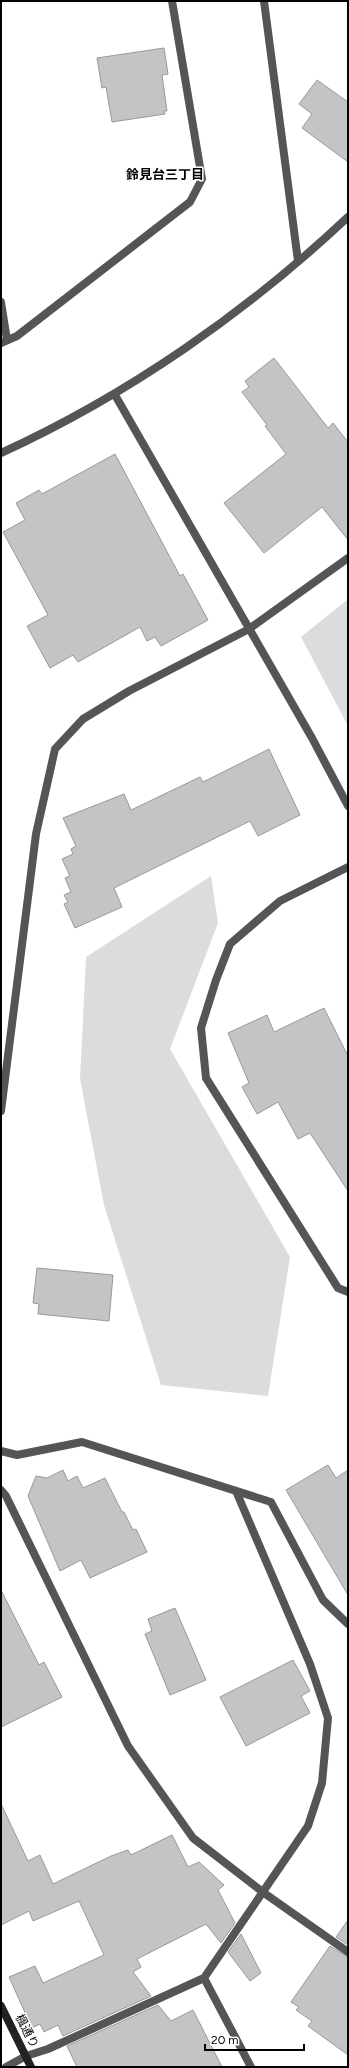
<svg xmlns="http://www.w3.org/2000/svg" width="349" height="2068" font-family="Figtree,'Noto Sans JP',sans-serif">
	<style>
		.green { fill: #dcdcdc }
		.building { fill: #c4c4c4; stroke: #999 }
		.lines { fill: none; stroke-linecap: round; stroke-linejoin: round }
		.street { stroke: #555; stroke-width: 8 }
		.secondary { stroke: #222; stroke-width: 8 }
		.labels { text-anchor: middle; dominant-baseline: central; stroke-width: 3; stroke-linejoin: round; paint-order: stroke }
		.street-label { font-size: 12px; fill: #000; stroke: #fff }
		.neighbourhood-label { font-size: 13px; font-weight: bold; fill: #000; stroke: #fff }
	</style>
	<rect width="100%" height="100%" fill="#fff"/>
	<path class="green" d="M 348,599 L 348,726 L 301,637 Z
		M 211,876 L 218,923 L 170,1049 L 290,1257 L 268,1396 L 161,1385 L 104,1205 L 80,1079 L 86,957 Z"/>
	<path class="building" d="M 164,48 L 168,74 L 162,75 L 167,111 L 164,111 L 165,114 L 112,122 L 106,87 L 102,88 L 97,58 Z
		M 317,80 L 348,102 L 348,162 L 302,128 L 312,114 L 299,104 Z
		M 274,358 L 328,428 L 333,423 L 348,442 L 348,540 L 322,507 L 264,553 L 224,503 L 286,454 L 265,426 L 267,425 L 242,392 L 249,387 L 245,381 Z
		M 115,454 L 180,576 L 183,574 L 208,620 L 161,646 L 155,637 L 147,641 L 140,627 L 78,662 L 73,655 L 50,668 L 27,626 L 48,615 L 3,532 L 25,520 L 16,503 L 39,490 L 42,494 Z
		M 269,749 L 300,815 L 258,836 L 250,821 L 114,888 L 122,907 L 75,928 L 64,904 L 68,902 L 64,895 L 71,892 L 65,878 L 70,876 L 62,859 L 73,854 L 71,849 L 76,846 L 63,818 L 124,794 L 131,810 L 200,777 L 203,782 Z
		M 324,1008 L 348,1056 L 348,1191 L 310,1133 L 298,1139 L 278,1102 L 257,1114 L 242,1087 L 249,1083 L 228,1033 L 267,1015 L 274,1032 Z
		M 37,1268 L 113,1275 L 109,1321 L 38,1314 L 39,1304 L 33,1303 Z
		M 328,1465 L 336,1478 L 348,1470 L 348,1595 L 286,1490 Z
		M 63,1470 L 68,1481 L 77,1476 L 83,1488 L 105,1478 L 122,1512 L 124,1512 L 133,1530 L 136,1529 L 147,1552 L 90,1578 L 81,1560 L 60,1571 L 28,1496 L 36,1476 L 47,1478 Z
		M 1,1590 L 39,1665 L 44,1662 L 62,1697 L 1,1727 Z
		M 175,1608 L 206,1680 L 170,1695 L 145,1634 L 152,1631 L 148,1619 Z
		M 293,1660 L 310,1691 L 301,1696 L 310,1713 L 246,1746 L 220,1697 Z
		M 1,1804 L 28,1861 L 40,1855 L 53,1884 L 111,1856 L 128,1850 L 131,1855 L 172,1835 L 188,1867 L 199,1862 L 224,1885 L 218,1890 L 235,1923 L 221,1943 L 206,1924 L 137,1959 L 141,1967 L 133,1972 L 151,1996 L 63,2036 L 58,2025 L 44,2032 L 40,2024 L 32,2028 L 9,1977 L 35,1966 L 43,1983 L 104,1955 L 79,1901 L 33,1921 L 29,1911 L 1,1925 Z
		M 348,1920 L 348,1945 L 336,1937 Z
		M 241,1934 L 261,1973 L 250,1981 L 228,1952 Z
		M 330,1946 L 348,1957 L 348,2055 L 308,2026 L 312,2021 L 296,2010 L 299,2007 L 291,2002 Z
		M 158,2005 L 171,2021 L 193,2010 L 222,2067 L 77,2067 L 67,2046 Z"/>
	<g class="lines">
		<path class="street" d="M 264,1 L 298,261
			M 1,302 L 7,340
			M 1,343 L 17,336 L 190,202 L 202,179 L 172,1
			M 115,395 L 312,738 L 348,806
			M 1,453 C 128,395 247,312 348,217
			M 348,867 L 280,901 L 230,944 L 216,980 L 201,1028 L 206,1078 L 338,1288 L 348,1292
			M 1,1111 L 36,834 L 55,749 L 83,719 L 129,691 L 249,629 L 348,558
			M 1,1451 L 17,1455 L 82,1442 L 271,1502 L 323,1600 L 348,1624
			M 1,1490 L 6,1496 L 128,1746 L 193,1838 L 264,1893 L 348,1952
			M 204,1978 L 251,2067
			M 6,2067 L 26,2056 L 48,2049 L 204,1978 L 308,1826 L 322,1783 L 328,1718 L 310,1664 L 236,1491"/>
		<path class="secondary" d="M 1,2006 L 31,2067"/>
	</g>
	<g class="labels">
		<g class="street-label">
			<text transform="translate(27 2031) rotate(63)">楓通り</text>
		</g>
		<g class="neighbourhood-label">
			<text x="165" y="174">鈴見台三丁目</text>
		</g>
	</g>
	<rect width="349" height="2068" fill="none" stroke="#000000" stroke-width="4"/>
	<path d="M205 2044v6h99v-6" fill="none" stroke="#000000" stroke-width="2"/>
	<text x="211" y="2044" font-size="12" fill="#000000" stroke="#ffffff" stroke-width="3" paint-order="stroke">20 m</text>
</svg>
